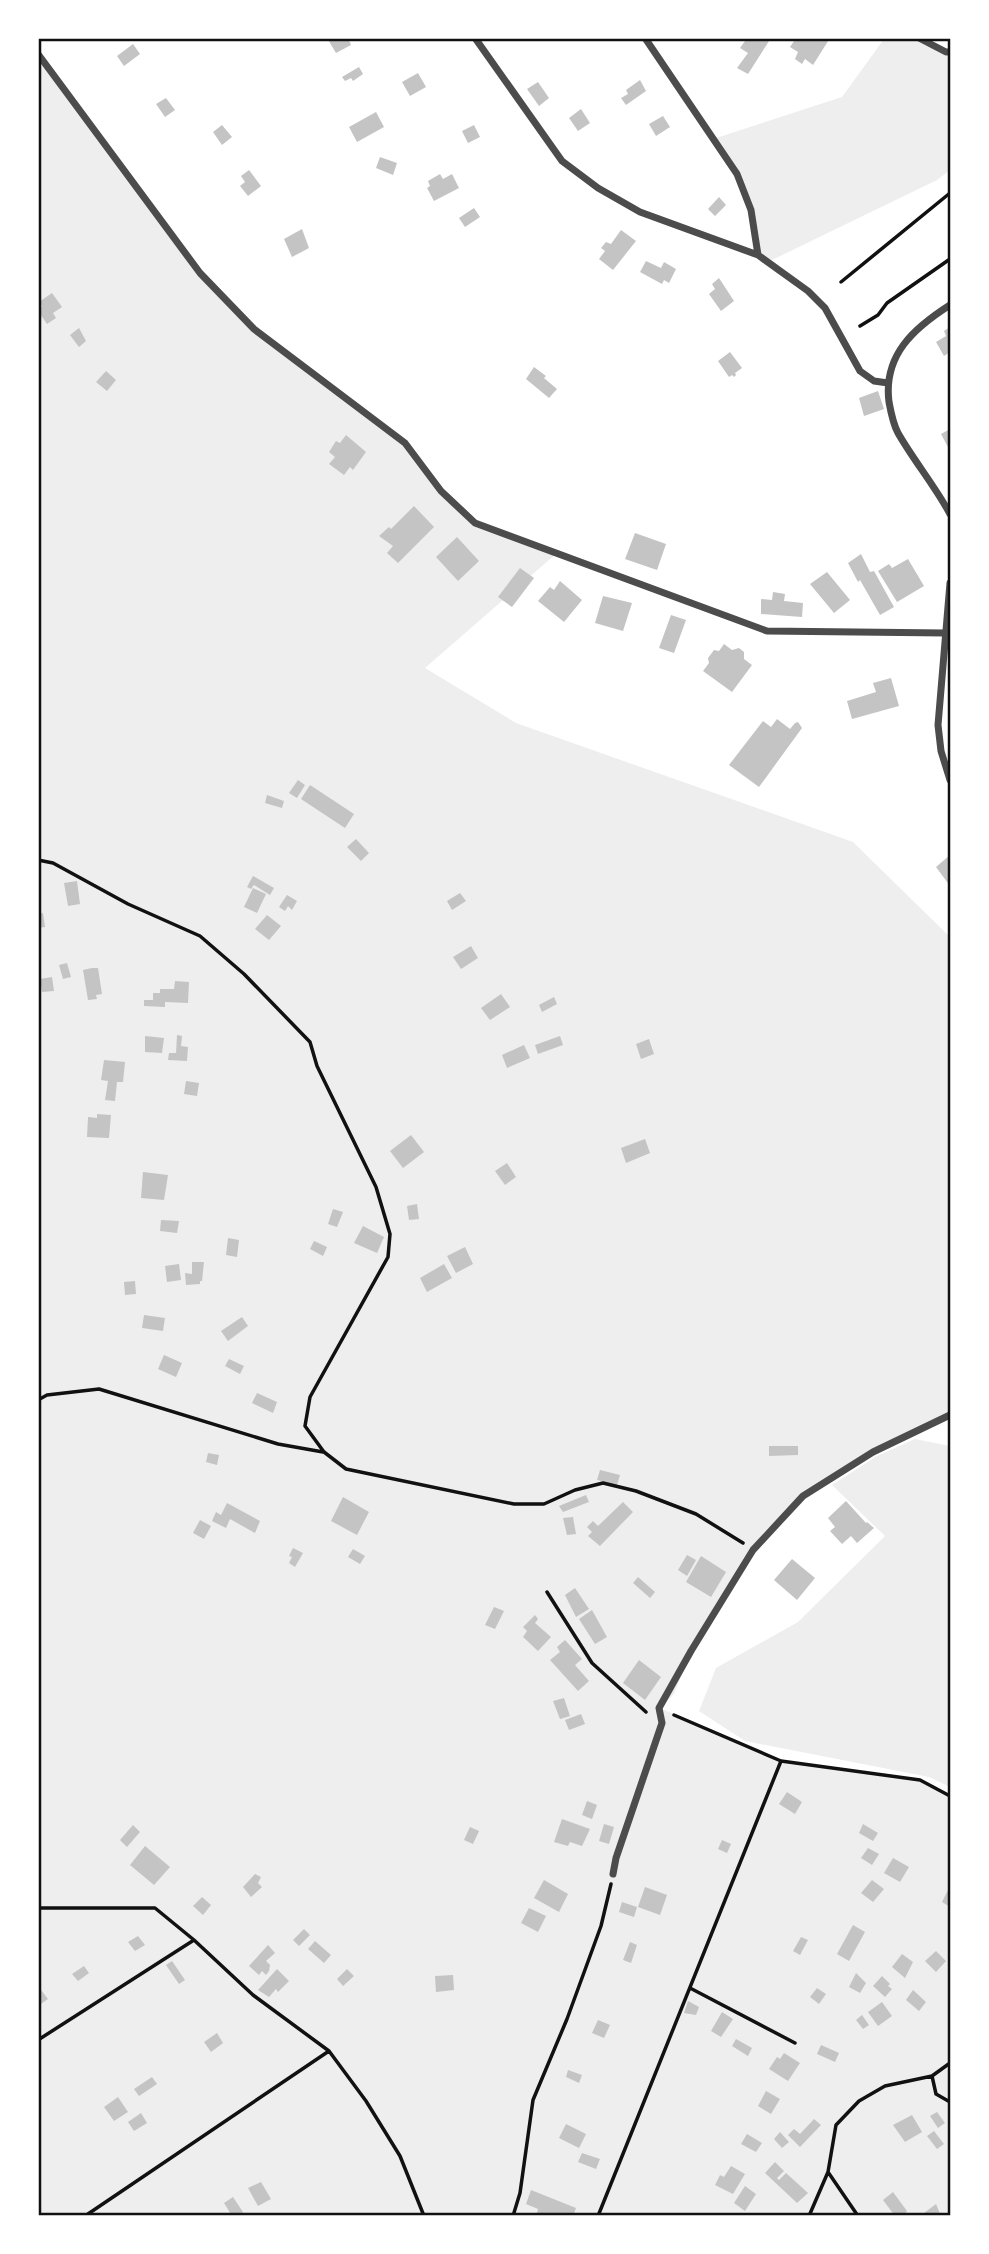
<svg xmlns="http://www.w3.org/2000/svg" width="989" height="2254" font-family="'DejaVu Sans',sans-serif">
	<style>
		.green { fill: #eee }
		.building { fill: #c4c4c4 }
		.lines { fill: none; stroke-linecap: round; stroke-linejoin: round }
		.path { stroke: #111; stroke-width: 3.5 }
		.minor { stroke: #4c4c4c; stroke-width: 7 }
		.neatline { fill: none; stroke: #111; stroke-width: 2.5 }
	</style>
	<rect width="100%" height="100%" fill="#fff"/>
	<path class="green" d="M 884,39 L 919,39 L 950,52 L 950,170 L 937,180 L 772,260 L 758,255 L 751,210 L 737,174 L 713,139 L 842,97 Z
		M 38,54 L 200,273 L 254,329 L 405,443 L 441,491 L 475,523 L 557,553 L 425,668 L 516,723 L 853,842 L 950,937 L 950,1414 L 906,1437 L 803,1496 L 753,1550 L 691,1651 L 674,1694 L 660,1708 L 781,1761 L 920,1780 L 950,1796 L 950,2215 L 39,2215 Z
		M 915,1439 L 950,1446 L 950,1787 L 929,1777 L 745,1741 L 699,1711 L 716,1668 L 798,1622 L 885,1536 L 832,1485 L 877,1456 Z"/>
	<path class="building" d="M 327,38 L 348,38 L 351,45 L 336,53 Z
		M 742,38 L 771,38 L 748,74 L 737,68 L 748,53 L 740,48 L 745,41 Z
		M 796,38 L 830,38 L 813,65 L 805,59 L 802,64 L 795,59 L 798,52 L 790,47 Z
		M 133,44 L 140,54 L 124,66 L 117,56 Z
		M 359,67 L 363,74 L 353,81 L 351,78 L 345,81 L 342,77 Z
		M 418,73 L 426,87 L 410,96 L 402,82 Z
		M 640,80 L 646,91 L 626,105 L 621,98 L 628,94 L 626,90 Z
		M 538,82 L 549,98 L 539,106 L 527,89 Z
		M 166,98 L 175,110 L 165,117 L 156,104 Z
		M 581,109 L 590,123 L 578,131 L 569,118 Z
		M 376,112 L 384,127 L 357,142 L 349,127 Z
		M 663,116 L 670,127 L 656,136 L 649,124 Z
		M 222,125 L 232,137 L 222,145 L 213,132 Z
		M 474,125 L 480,137 L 468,143 L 462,131 Z
		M 380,157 L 397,163 L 393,175 L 376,168 Z
		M 249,170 L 261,186 L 248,196 L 240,186 L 245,182 L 241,176 Z
		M 440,174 L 443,179 L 452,174 L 459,188 L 434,201 L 427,188 L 430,186 L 428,181 Z
		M 719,197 L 726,205 L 715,216 L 708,209 Z
		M 474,208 L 480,217 L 465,227 L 459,218 Z
		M 302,229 L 309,248 L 292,257 L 284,239 Z
		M 621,230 L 636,241 L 613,270 L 599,259 L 605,251 L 601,248 L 606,242 L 611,244 Z
		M 646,261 L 661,268 L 664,262 L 676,269 L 669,283 L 664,280 L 662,284 L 640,272 Z
		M 719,278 L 734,301 L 721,311 L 709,294 L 715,289 L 712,284 Z
		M 52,293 L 62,307 L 53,313 L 56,318 L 47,324 L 38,311 L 42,306 L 39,302 Z
		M 950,327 L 950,352 L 944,356 L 936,342 L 946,336 L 944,331 Z
		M 79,328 L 86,341 L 79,347 L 70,335 Z
		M 730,352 L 742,368 L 735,373 L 736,375 L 734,377 L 732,375 L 729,377 L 718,361 Z
		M 534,367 L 546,376 L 544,378 L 557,389 L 549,398 L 526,379 Z
		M 106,371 L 116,380 L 107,391 L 96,382 Z
		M 878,391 L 884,409 L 864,416 L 859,398 Z
		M 950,429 L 950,451 L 941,434 Z
		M 346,435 L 366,452 L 353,470 L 350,467 L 344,475 L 329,464 L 335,457 L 329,452 L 336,441 L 340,443 Z
		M 414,506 L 434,527 L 398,563 L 387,553 L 393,546 L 379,536 L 389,527 L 391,529 Z
		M 635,533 L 666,544 L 657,570 L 625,559 Z
		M 457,537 L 479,561 L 458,581 L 436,557 Z
		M 861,554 L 870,572 L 874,571 L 894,607 L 880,615 L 860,580 L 858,582 L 848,563 Z
		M 908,559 L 924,586 L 897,602 L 878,571 L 889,564 L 892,568 Z
		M 520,568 L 534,578 L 512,607 L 498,597 Z
		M 827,572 L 850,600 L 834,613 L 810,584 Z
		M 560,581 L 582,600 L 564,622 L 538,601 L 550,587 L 554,590 Z
		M 773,592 L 785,594 L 784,601 L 803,603 L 802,617 L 761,614 L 761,599 L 772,600 Z
		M 603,596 L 632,603 L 623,631 L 595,623 Z
		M 671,615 L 686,620 L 674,653 L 659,648 Z
		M 724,644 L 732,650 L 739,648 L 744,652 L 744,659 L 752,665 L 732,692 L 703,671 L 709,663 L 708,658 L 714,650 L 719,651 Z
		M 891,678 L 899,706 L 852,719 L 847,701 L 876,692 L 873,683 Z
		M 777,719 L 790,729 L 795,723 L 798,722 L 802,728 L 759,787 L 729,765 L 763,721 L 771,727 Z
		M 298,780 L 305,785 L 297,798 L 289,793 Z
		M 310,785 L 354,814 L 345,828 L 301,799 Z
		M 267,795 L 284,801 L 282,808 L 265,803 Z
		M 356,839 L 369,853 L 361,861 L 347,847 Z
		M 950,855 L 950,886 L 936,867 Z
		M 253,876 L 274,888 L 270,895 L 254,885 L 256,882 L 251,889 L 247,887 Z
		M 77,881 L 80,904 L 68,906 L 64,883 Z
		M 253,888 L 266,894 L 257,913 L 244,907 Z
		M 460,893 L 466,901 L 452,910 L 447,901 Z
		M 287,895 L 297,901 L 292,910 L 288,906 L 285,911 L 279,907 Z
		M 43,913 L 45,927 L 38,928 L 38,914 Z
		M 267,915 L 281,926 L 269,940 L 255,929 Z
		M 471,946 L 478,958 L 461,969 L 453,957 Z
		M 67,963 L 71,977 L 63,979 L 59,965 Z
		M 92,968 L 98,968 L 102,994 L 96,995 L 97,999 L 88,1000 L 83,970 Z
		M 52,977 L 54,991 L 42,992 L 40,979 Z
		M 175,981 L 189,982 L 188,1003 L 165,1002 L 165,1007 L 144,1006 L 144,1000 L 153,1000 L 153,993 L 160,993 L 160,989 L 174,989 Z
		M 501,994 L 510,1007 L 490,1020 L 481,1008 Z
		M 554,997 L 557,1004 L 542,1012 L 539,1005 Z
		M 177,1035 L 182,1036 L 181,1046 L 188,1047 L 187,1061 L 168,1060 L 169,1053 L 176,1053 Z
		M 145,1036 L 164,1038 L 162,1053 L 145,1052 Z
		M 560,1036 L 563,1045 L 538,1054 L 535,1045 Z
		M 649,1039 L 654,1054 L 641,1059 L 636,1044 Z
		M 524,1045 L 530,1058 L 507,1068 L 502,1055 Z
		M 104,1060 L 125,1062 L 123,1082 L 117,1082 L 115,1101 L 105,1100 L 108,1081 L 101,1080 Z
		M 186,1081 L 199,1083 L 197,1096 L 184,1094 Z
		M 97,1114 L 111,1115 L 109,1138 L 87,1137 L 88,1117 L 97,1118 Z
		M 411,1135 L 424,1152 L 403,1168 L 390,1151 Z
		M 645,1139 L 650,1153 L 626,1163 L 621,1148 Z
		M 507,1163 L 516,1177 L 505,1185 L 495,1171 Z
		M 143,1172 L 168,1175 L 164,1200 L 141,1198 Z
		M 417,1204 L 419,1219 L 409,1220 L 407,1206 Z
		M 333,1209 L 343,1212 L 337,1227 L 328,1224 Z
		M 161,1220 L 179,1221 L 177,1233 L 160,1231 Z
		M 363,1226 L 384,1237 L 377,1253 L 354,1243 Z
		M 228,1238 L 239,1240 L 237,1257 L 226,1255 Z
		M 314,1241 L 327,1247 L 323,1256 L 310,1249 Z
		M 465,1247 L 473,1264 L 456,1273 L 447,1256 Z
		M 192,1262 L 204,1262 L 202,1281 L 200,1281 L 200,1284 L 186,1285 L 185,1273 L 192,1274 Z
		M 179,1264 L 181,1280 L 167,1282 L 165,1266 Z
		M 444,1264 L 452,1278 L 427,1292 L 420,1278 Z
		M 135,1281 L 136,1294 L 125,1295 L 124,1282 Z
		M 144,1315 L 165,1318 L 163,1331 L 142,1328 Z
		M 242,1317 L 248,1326 L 228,1341 L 221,1331 Z
		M 164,1355 L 182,1363 L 176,1377 L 158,1369 Z
		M 229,1359 L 244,1366 L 240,1374 L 225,1366 Z
		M 257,1393 L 277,1402 L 273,1413 L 252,1403 Z
		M 769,1446 L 798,1446 L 798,1455 L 769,1456 Z
		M 208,1453 L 219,1455 L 217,1465 L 206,1462 Z
		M 600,1470 L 620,1475 L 617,1485 L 597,1480 Z
		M 586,1495 L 589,1502 L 563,1512 L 559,1506 Z
		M 343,1497 L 369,1512 L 357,1535 L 331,1521 Z
		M 846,1501 L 866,1523 L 867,1522 L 874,1528 L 857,1543 L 851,1536 L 842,1544 L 830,1531 L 835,1527 L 828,1518 Z
		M 623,1502 L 633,1512 L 600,1546 L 588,1536 L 592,1532 L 587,1527 L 593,1521 L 598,1526 Z
		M 227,1503 L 260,1521 L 255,1533 L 230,1519 L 226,1528 L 212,1521 L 216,1512 L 221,1515 Z
		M 573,1517 L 576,1534 L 567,1535 L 563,1518 Z
		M 200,1520 L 211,1526 L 204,1539 L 193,1533 Z
		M 293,1548 L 303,1553 L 295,1567 L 289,1563 L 292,1557 L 289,1556 Z
		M 353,1549 L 365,1556 L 360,1564 L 348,1557 Z
		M 687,1555 L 696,1560 L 687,1576 L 678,1570 Z
		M 701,1556 L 726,1572 L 711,1597 L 686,1582 Z
		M 792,1559 L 815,1578 L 797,1600 L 774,1580 Z
		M 638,1577 L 655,1592 L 650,1598 L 633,1583 Z
		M 575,1588 L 589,1609 L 576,1617 L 565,1595 Z
		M 494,1607 L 504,1611 L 495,1629 L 485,1625 Z
		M 592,1610 L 607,1637 L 595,1644 L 579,1619 Z
		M 535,1615 L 538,1619 L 535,1623 L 551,1637 L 538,1651 L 523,1637 L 527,1631 L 523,1627 Z
		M 565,1640 L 582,1659 L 575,1665 L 589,1681 L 578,1691 L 550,1660 L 560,1652 L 557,1647 Z
		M 639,1660 L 661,1677 L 645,1700 L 623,1683 Z
		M 564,1698 L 570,1716 L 560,1719 L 553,1701 Z
		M 581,1714 L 585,1724 L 569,1730 L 565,1720 Z
		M 787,1792 L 802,1802 L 795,1814 L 779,1804 Z
		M 587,1801 L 597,1805 L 592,1819 L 582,1815 Z
		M 562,1819 L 590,1829 L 582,1846 L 570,1842 L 568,1846 L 554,1842 Z
		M 604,1824 L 614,1827 L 609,1844 L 599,1841 Z
		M 863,1824 L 878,1833 L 873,1841 L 859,1833 Z
		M 133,1825 L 140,1832 L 127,1847 L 120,1840 Z
		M 470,1827 L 479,1831 L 473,1844 L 464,1840 Z
		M 722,1840 L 731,1844 L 727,1853 L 718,1849 Z
		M 145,1846 L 170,1867 L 154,1885 L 130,1865 Z
		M 868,1848 L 879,1854 L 872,1865 L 861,1858 Z
		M 893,1858 L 909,1867 L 900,1882 L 884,1873 Z
		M 255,1874 L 261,1877 L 258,1883 L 262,1887 L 251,1897 L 243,1887 Z
		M 544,1880 L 568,1894 L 559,1912 L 534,1898 Z
		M 872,1880 L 884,1889 L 873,1902 L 861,1893 Z
		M 950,1886 L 950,1907 L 942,1902 Z
		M 645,1887 L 667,1895 L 660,1915 L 638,1907 Z
		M 202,1897 L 211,1905 L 203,1915 L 193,1906 Z
		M 622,1902 L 637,1907 L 634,1917 L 619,1912 Z
		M 529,1908 L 546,1916 L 538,1932 L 521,1923 Z
		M 853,1925 L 865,1932 L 849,1961 L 837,1954 Z
		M 304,1929 L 310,1935 L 299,1946 L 293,1940 Z
		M 138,1936 L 145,1945 L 135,1951 L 128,1942 Z
		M 801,1937 L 808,1940 L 800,1955 L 793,1951 Z
		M 315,1941 L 331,1955 L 324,1963 L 308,1949 Z
		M 630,1942 L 637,1945 L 631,1963 L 623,1960 Z
		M 268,1945 L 275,1953 L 266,1961 L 270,1965 L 269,1971 L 266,1975 L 262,1971 L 259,1975 L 249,1966 Z
		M 936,1951 L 946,1961 L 936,1972 L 925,1961 Z
		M 902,1954 L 913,1962 L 905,1978 L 892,1967 Z
		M 172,1961 L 185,1980 L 179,1984 L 166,1965 Z
		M 84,1966 L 89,1973 L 78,1981 L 72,1974 Z
		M 277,1969 L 289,1981 L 278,1992 L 276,1989 L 269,1997 L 258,1990 Z
		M 347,1969 L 354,1976 L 343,1986 L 337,1979 Z
		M 856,1973 L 866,1983 L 860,1993 L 849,1987 Z
		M 453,1975 L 454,1990 L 436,1992 L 435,1976 Z
		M 882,1976 L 890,1984 L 888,1986 L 892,1989 L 885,1997 L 873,1986 Z
		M 38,1986 L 48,1999 L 38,2006 Z
		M 817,1988 L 826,1994 L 819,2004 L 810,1997 Z
		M 913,1990 L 926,2002 L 919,2011 L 906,2000 Z
		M 688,2001 L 699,2007 L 696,2015 L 684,2013 Z
		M 882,2002 L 892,2016 L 878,2026 L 868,2012 Z
		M 722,2012 L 733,2019 L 721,2037 L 711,2031 Z
		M 862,2015 L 869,2025 L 863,2029 L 856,2020 Z
		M 598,2020 L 610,2025 L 604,2038 L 592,2033 Z
		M 217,2033 L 223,2043 L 211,2052 L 204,2042 Z
		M 736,2039 L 752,2048 L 748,2056 L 732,2046 Z
		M 821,2045 L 839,2053 L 835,2062 L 817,2054 Z
		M 784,2053 L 800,2063 L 788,2081 L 769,2069 L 777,2057 L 780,2059 Z
		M 568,2070 L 582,2075 L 579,2083 L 566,2077 Z
		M 152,2077 L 157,2084 L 139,2096 L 134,2089 Z
		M 766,2091 L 780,2099 L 771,2114 L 758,2106 Z
		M 118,2097 L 128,2112 L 114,2121 L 104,2107 Z
		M 937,2112 L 945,2123 L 938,2128 L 930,2116 Z
		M 141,2113 L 147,2123 L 134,2131 L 128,2122 Z
		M 912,2115 L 922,2132 L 905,2142 L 893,2125 Z
		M 814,2119 L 821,2125 L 800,2147 L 788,2135 L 794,2129 L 800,2134 Z
		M 566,2124 L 586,2134 L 579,2148 L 559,2138 Z
		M 934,2131 L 944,2144 L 937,2149 L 927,2136 Z
		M 780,2132 L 789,2142 L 782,2148 L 774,2139 Z
		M 747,2134 L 762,2143 L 756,2152 L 741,2144 Z
		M 582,2153 L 600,2159 L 596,2169 L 578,2162 Z
		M 775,2162 L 784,2171 L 777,2178 L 779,2180 L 786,2173 L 808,2193 L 797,2203 L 765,2173 Z
		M 731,2166 L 745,2174 L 733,2194 L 715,2185 L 720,2175 L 724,2177 Z
		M 261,2182 L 271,2199 L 258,2206 L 248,2188 Z
		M 745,2186 L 756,2194 L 745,2211 L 734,2203 Z
		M 531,2190 L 576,2208 L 573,2216 L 536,2216 L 538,2209 L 526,2204 Z
		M 893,2192 L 907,2211 L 903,2216 L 895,2216 L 883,2200 Z
		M 233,2197 L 243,2212 L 237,2216 L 232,2216 L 224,2203 Z
		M 936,2204 L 941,2216 L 920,2216 Z"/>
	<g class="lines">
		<path class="path" d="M 841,282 L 950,193
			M 860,326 L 878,315 L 887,303 L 950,259
			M 38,860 L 53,863 L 128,904 L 200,936 L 244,974 L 310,1042 L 317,1066 L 376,1187 L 390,1234 L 388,1257 L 310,1397 L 305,1426 L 324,1452 L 346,1469 L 514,1504 L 544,1504 L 575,1490 L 603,1483 L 636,1491 L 696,1514 L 743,1543
			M 38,1400 L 47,1395 L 99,1389 L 278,1444 L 323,1452
			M 547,1592 L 592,1663 L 646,1712
			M 674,1715 L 781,1761 L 920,1780 L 950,1796
			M 38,1908 L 155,1908 L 194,1940 L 253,1995 L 329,2051 L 366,2101 L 400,2156 L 424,2216
			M 690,1988 L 795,2043
			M 38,2040 L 194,1940
			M 932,2076 L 936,2094 L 950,2102
			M 85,2216 L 329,2051
			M 513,2216 L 520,2193 L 533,2100 L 567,2019 L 601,1926 L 611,1884
			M 598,2216 L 781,1761
			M 809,2216 L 828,2172
			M 858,2216 L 828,2172 L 836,2125 L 859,2101 L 885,2086 L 932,2076 L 950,2063"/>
		<path class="minor" d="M 475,38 L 562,161 L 598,188 L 640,212 L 758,255 L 808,291 L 825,308 L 860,371 L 874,381 L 888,383
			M 645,38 L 737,174 L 751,210 L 758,255
			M 919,38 L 946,52 L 950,52
			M 38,54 L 200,273 L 254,329 L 405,443 L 441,491 L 475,523 L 767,631 L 945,633
			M 950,305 C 914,328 883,355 889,402 C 891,413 893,424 898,433 C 914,461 935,486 950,514
			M 950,583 L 938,725 L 941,751 L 950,780
			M 613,1874 L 616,1858 L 662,1723 L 659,1708 L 691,1651 L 753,1550 L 803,1496 L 873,1452 L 950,1415"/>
	</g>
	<rect width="989" height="2254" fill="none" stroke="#ffffff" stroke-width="80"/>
	<rect x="40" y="40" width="909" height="2174" class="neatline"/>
</svg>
